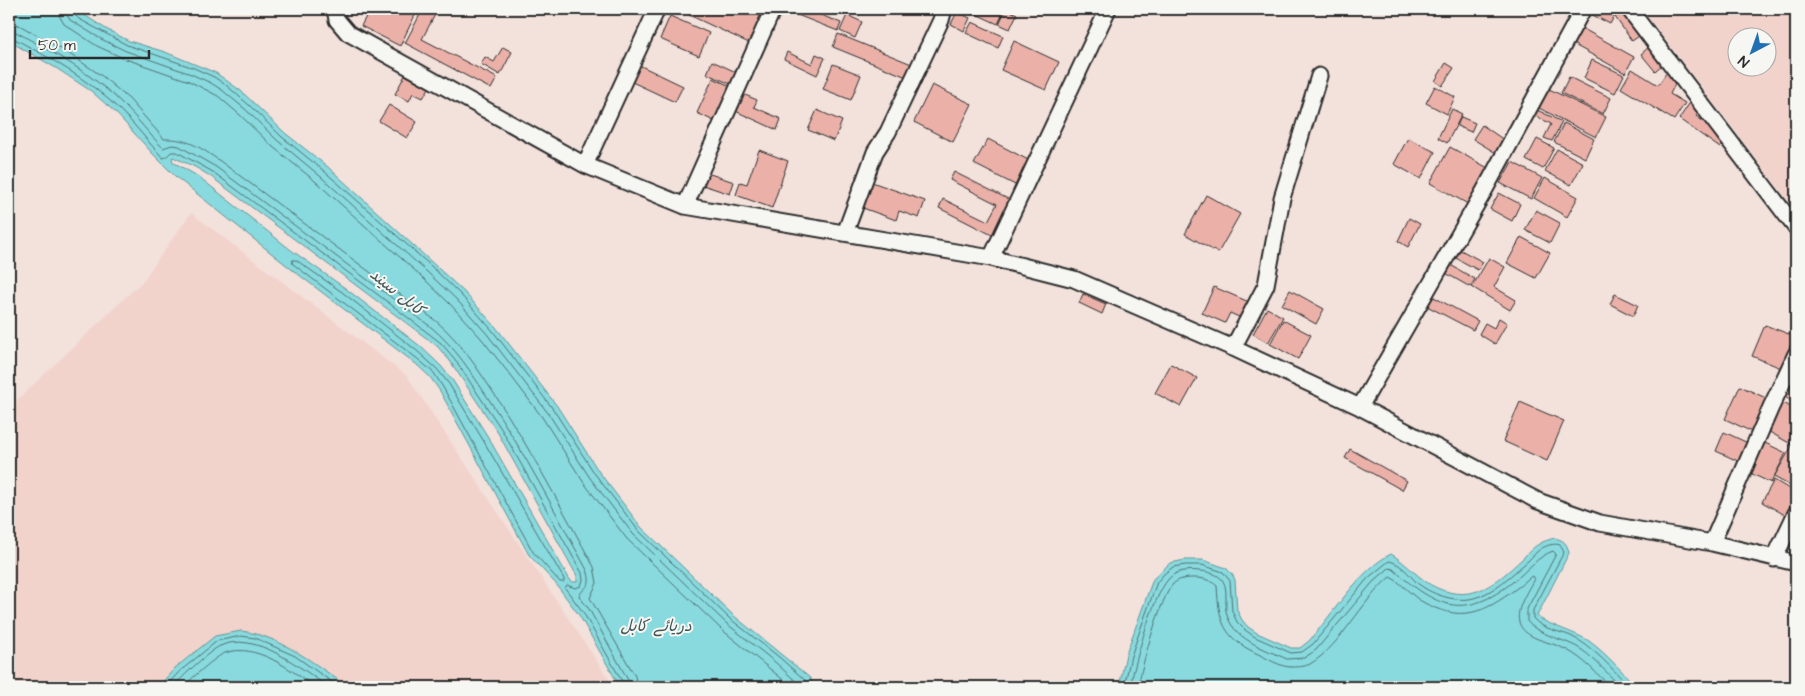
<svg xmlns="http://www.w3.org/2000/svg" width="1805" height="696" font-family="'Architects Daughter','Playpen Sans Arabic',sans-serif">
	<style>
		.built { fill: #f1d3cc; fill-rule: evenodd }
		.water { fill: #88dade; stroke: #639496; fill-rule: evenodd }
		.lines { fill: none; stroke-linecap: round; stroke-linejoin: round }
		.shore { stroke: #507173; stroke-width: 1 }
		.building { fill: #ebb1a8; stroke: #2b2b2b }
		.minor-casing { stroke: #2b2b2b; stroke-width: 19 }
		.minor { stroke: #f6f6f2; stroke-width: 15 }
		.labels { text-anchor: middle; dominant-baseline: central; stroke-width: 4; stroke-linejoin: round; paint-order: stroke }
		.water-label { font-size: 16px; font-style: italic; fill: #425758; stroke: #f6f6f2 }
	</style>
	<rect width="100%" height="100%" fill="#f3e1dc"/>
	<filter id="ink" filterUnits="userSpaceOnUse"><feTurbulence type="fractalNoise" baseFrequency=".02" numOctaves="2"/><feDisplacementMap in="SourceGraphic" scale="10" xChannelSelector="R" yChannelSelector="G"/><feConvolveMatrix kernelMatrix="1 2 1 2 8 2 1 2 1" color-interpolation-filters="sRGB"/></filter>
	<g filter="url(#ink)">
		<path class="built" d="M 1642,9 L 1796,9 L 1796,211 ZM 1738,38 L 1768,38 L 1768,68 L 1738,68 Z
			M 191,213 L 407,376 L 614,687 L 9,687 L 9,411 L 12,405 L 142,282 Z"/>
		<path class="water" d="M 9,9 L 75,9 L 106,29 L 129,41 L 165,52 L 216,73 L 241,91 L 285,133 L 328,167 L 464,292 L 495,326 L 557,406 L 599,472 L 641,527 L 733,615 L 810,678 L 814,687 L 620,687 L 579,615 L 556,584 L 529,555 L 440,391 L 430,377 L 416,364 L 290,268 L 176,177 L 153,154 L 116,113 L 91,91 L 56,68 L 9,41 ZM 173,157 L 195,167 L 210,176 L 437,346 L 450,361 L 498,433 L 577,576 L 577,582 L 573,582 L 570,580 L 488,437 L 453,381 L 441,366 L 420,346 L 345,288 L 291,250 L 199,177 L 173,162 L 172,158 Z
			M 1554,538 C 1564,540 1567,543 1569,553 L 1537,616 C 1543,623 1577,633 1589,641 C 1607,654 1622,672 1637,687 L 1119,687 L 1126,654 L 1153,579 L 1170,563 L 1185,560 L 1203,560 L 1226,568 L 1232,574 L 1235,580 L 1237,610 L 1242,620 L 1248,627 L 1257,633 L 1291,648 L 1300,648 L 1309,641 C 1332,615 1360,569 1391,554 C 1408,564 1419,580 1437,588 C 1474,604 1496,583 1522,559 C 1527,554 1533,547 1539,544 C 1543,541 1549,540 1554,538 Z
			M 241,631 C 281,636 315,664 348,687 L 158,687 L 175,668 L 215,636 Z"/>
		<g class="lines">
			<path class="shore" d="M 58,9 L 60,17 L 64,24 L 97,46 L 123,58 L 189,81 L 218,96 L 240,115 L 273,147 L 315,181 L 421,276 L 451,305 L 481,338 L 511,376 L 542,417 L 584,483 L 627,539 L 721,629 L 792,687
				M 66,9 L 67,15 L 70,20 L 101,39 L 126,51 L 191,74 L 211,83 L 222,90 L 245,109 L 278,141 L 320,176 L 426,271 L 456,299 L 487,334 L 548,413 L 590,478 L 633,534 L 726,623 L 775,662 L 802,687
				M 72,9 L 74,14 L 79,19 L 127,45 L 194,68 L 214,77 L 226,85 L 249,105 L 282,137 L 324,171 L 431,266 L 461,295 L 492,330 L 553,409 L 595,474 L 638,530 L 729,618 L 779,657 L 806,681 L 809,687
				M 9,23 L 19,25 L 65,51 L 102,76 L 129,99 L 164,139 C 188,138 201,148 220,161 L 436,321 C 461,342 477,368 495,395 C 531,450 562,509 594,567 L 597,583 L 590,598 L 635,676 L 637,687
				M 9,31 L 16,32 C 54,53 93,74 124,105 C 138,119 149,134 163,148 L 172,145 L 179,146 L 216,167 L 431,327 C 455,347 471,372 488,398 C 525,453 555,512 587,570 C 593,587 585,585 579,596 L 589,609 L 628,680 L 630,687
				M 9,37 L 13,38 C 50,58 88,79 119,109 C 135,124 148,142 163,158 L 166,157 L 171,152 L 177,152 L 213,172 L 389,303 L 441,343 L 454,358 L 502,430 L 582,573 L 583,580 L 581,586 L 575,588 L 567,585 L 565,588 L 583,612 L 623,683 L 624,687
				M 293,260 L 296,260 L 342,292 L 416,350 L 437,369 L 449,384 L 483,440 L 564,579 L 564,582 L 560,582 L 533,552 L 444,389 L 434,373 L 419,360 L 293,264 Z
				M 165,687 L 179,672 L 217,641 L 241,636 L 255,638 L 295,656 L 339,687
				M 173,687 C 182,677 209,651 220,646 C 255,630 301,668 328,687
				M 183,687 C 190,680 216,656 225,653 C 256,642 291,670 315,687
				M 1124,687 L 1131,656 L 1157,582 L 1164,574 L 1173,567 L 1185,565 L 1202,565 L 1223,572 L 1230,581 L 1232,611 L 1237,622 L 1245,630 L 1255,637 L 1291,653 L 1302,652 L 1313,644 L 1368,578 L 1389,561 C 1400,563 1409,574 1416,582 C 1430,594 1455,603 1474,598 C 1494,593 1512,574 1528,561 C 1532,557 1537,551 1542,548 C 1548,545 1554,543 1560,545 L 1564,552 L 1533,610 L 1533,618 C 1541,629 1559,631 1571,636 C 1594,647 1612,669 1630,687
				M 1130,687 C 1135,664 1154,587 1173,575 C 1180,570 1191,570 1199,571 C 1207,571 1219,574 1223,581 C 1228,589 1225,603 1226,611 C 1231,639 1265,649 1287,659 L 1304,658 L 1316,650 L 1373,582 L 1389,568 L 1393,569 C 1437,608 1464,621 1514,581 C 1527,571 1538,556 1553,551 L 1556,554 L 1527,609 L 1527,621 C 1537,635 1566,639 1582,650 C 1596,660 1609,675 1621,687
				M 1138,687 C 1141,668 1161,596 1173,584 C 1179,578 1188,578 1195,578 C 1203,578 1211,580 1217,586 C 1219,620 1222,637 1256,653 C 1267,658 1280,667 1291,667 C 1297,667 1304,667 1310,664 C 1341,646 1361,601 1390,577 C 1401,582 1410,594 1421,601 C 1460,623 1483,614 1517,588 C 1523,584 1527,579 1532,576 L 1534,579 C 1522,601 1504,626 1538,639 C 1548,643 1558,645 1567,650 C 1584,659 1597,674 1611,687"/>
		</g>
		<path class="building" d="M 370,9 L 412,9 L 417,11 L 400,46 L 361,26 Z
			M 423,9 L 438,9 L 422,39 L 497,78 L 491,89 L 405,43 Z
			M 692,9 L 764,9 L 749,43 L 689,15 Z
			M 788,9 L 806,9 L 841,23 L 838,31 L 787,11 Z
			M 978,9 L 1005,9 L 998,24 L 976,14 Z
			M 1006,9 L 1017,14 L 1010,29 L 999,24 Z
			M 1586,9 L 1618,9 L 1610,24 L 1585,11 Z
			M 957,12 L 970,18 L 964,31 L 951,24 Z
			M 1622,13 L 1639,36 L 1632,41 L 1615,17 Z
			M 847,15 L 862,22 L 855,38 L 840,31 Z
			M 670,16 L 709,33 L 699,56 L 660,39 Z
			M 972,22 L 1003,36 L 998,48 L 966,33 Z
			M 1578,26 L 1634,57 L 1625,73 L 1569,42 Z
			M 838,34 L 914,65 L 909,78 L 833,47 Z
			M 1014,41 L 1059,62 L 1046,90 L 1001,70 Z
			M 1650,46 L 1664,63 L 1655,71 L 1641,54 Z
			M 503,47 L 512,52 L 500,75 L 481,64 L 485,57 L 494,62 Z
			M 787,52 L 812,64 L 816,54 L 825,58 L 817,75 L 784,59 Z
			M 1592,60 L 1624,75 L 1615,93 L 1584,78 Z
			M 712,61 L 736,72 L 731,84 L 707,74 Z
			M 1446,63 L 1454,68 L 1442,86 L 1435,81 Z
			M 637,64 L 683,86 L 675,102 L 630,81 Z
			M 833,64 L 861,75 L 851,100 L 823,89 Z
			M 1632,69 L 1658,85 L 1667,72 L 1677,80 L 1670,94 L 1685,103 L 1674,120 L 1621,88 Z
			M 405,75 L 429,88 L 423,98 L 413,93 L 409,101 L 395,94 Z
			M 1569,77 L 1611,98 L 1603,114 L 1561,93 Z
			M 713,78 L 732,87 L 716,122 L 697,113 Z
			M 932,85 L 972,104 L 953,142 L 914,122 Z
			M 1435,86 L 1455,97 L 1447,114 L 1426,103 Z
			M 1545,87 L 1606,117 L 1596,137 L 1535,106 Z
			M 738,92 L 757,100 L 754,107 L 781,119 L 777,130 L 731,109 Z
			M 1691,101 L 1701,109 L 1696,116 L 1727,139 L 1720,148 L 1679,119 Z
			M 389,105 L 417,122 L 407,138 L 379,121 Z
			M 1452,109 L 1462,114 L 1447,143 L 1438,138 Z
			M 817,110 L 842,121 L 834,141 L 808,130 Z
			M 1537,110 L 1562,122 L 1552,141 L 1544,138 L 1551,124 L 1534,115 Z
			M 1461,117 L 1475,123 L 1471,132 L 1457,126 Z
			M 1564,123 L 1594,139 L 1585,158 L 1554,142 Z
			M 1482,125 L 1504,140 L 1496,153 L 1473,139 Z
			M 1408,138 L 1435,152 L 1421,179 L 1394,164 Z
			M 988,139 L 1032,162 L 1019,187 L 974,164 Z
			M 1537,139 L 1554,148 L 1543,169 L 1526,160 Z
			M 1450,147 L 1488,168 L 1468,204 L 1430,183 Z
			M 1557,149 L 1583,163 L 1571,185 L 1545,171 Z
			M 759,150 L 788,161 L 772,208 L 736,195 L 740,182 L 747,184 Z
			M 1512,162 L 1542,178 L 1531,199 L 1500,183 Z
			M 704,172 L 734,182 L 730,194 L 700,184 Z
			M 954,172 L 1012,201 L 994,236 L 939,208 L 943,199 L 988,221 L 997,204 L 950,180 Z
			M 1545,178 L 1578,197 L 1567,217 L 1534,198 Z
			M 869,181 L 925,201 L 919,218 L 899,211 L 896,220 L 860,207 Z
			M 1499,193 L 1520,204 L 1512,221 L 1490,209 Z
			M 1206,195 L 1240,214 L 1218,253 L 1185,234 Z
			M 1536,210 L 1560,223 L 1550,243 L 1525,230 Z
			M 1409,218 L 1420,224 L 1408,247 L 1398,241 Z
			M 1521,237 L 1550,253 L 1536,278 L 1507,263 Z
			M 1457,248 L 1483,262 L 1478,270 L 1452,256 Z
			M 1489,258 L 1505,267 L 1494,287 L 1516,300 L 1510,310 L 1472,287 Z
			M 1447,263 L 1475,279 L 1470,287 L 1442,271 Z
			M 1214,287 L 1249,302 L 1241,318 L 1230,313 L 1225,323 L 1202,313 Z
			M 1290,290 L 1324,309 L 1316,324 L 1282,305 Z
			M 1083,294 L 1106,304 L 1102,314 L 1079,303 Z
			M 1615,294 L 1638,305 L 1633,316 L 1610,304 Z
			M 1430,295 L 1478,321 L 1473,330 L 1425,305 Z
			M 1267,308 L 1283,317 L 1268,343 L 1253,334 Z
			M 1499,318 L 1507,323 L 1495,344 L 1479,334 L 1485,323 L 1494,328 Z
			M 1283,320 L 1311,335 L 1298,359 L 1270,344 Z
			M 1765,325 L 1794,336 L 1781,368 L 1752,356 Z
			M 1171,364 L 1197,378 L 1181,407 L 1155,393 Z
			M 1796,371 L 1796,403 L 1781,395 Z
			M 1740,386 L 1768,399 L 1752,432 L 1725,419 Z
			M 1780,401 L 1796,410 L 1796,433 L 1791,444 L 1764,429 Z
			M 1520,402 L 1564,421 L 1547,461 L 1503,441 Z
			M 1724,432 L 1748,443 L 1740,462 L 1716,451 Z
			M 1796,439 L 1796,489 L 1774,477 Z
			M 1763,442 L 1786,453 L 1771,483 L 1748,472 Z
			M 1350,449 L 1407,481 L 1402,490 L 1345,458 Z
			M 1774,480 L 1796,493 L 1796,500 L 1787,516 L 1762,502 Z"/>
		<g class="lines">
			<g class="minor-casing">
				<path id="minor" d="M 335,9 L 337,20 L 348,33 L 585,165 L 685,206 L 991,258 L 1074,279 L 1233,348 L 1360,407 L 1538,501 L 1600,523 L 1712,543 L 1796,563
					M 1629,9 L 1796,228
					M 585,165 L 657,9
					M 685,206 L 773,9
					M 845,233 L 875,152 L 888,132 L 941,20 L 944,9
					M 991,258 L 1108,9
					M 1233,348 L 1266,285 L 1282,198 L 1319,76
					M 1360,407 L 1483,193 L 1583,9
					M 1712,543 L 1771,407 L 1796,354
					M 1774,559 L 1796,513"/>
			</g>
			<use href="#minor" class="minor"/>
		</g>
	</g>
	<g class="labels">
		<g class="water-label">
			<text transform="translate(397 292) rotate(39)">کابل سيند</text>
			<text x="656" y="626">دریائے کابل</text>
		</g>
	</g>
	<rect width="1805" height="696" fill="none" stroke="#f6f6f2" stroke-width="30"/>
	<rect x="15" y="15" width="1775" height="666" fill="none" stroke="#2b2b2b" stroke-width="2" filter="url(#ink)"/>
	<g transform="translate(1752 52) rotate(221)"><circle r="24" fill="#f6f6f2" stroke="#a5a5a2"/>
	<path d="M0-4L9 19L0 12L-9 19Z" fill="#1f6fb2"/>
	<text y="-8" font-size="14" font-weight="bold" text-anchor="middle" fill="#2b2b2b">N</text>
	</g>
	<path d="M30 50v8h119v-8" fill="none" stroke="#2b2b2b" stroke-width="2.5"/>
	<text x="38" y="50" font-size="15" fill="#2b2b2b" stroke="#f6f6f2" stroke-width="4" paint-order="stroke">50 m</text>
</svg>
